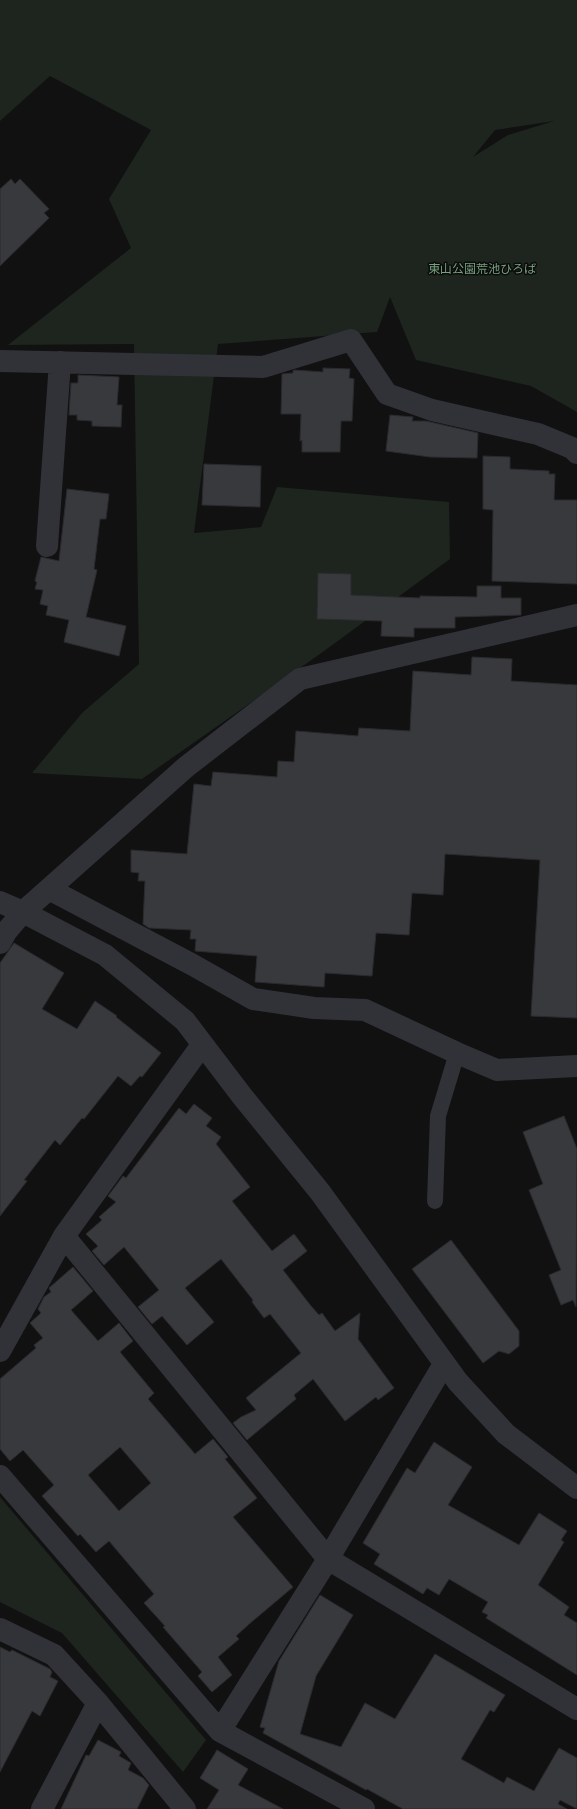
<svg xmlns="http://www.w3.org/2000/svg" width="577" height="1809" font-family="'Public Sans','Noto Sans JP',sans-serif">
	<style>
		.green { fill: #1d251e; fill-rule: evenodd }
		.building { fill: #38393d; stroke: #2b2b2f; fill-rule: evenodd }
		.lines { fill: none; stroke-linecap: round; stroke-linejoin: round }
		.service { stroke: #313238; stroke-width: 16 }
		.minor { stroke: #313238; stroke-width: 22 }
		.tertiary { stroke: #313238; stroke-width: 22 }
		.labels { text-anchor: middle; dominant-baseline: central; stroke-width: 3; stroke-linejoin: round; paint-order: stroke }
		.park-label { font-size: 12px; fill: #76a17c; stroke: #0c0c0d }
	</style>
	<rect width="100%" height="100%" fill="#111112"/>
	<path class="green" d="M 0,0 L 577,0 L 577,412 L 531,386 L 416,360 L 390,297 L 377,332 L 218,344 L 194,533 L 261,527 L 277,487 L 449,502 L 450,559 L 320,654 L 142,779 L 32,773 L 82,713 L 139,664 L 134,344 L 8,345 L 131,248 L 109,199 L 151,130 L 50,76 L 0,121 ZM 554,121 L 508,135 L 473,157 L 495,130 Z
		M 0,1497 L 206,1740 L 183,1772 L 62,1633 L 0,1602 Z"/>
	<path class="building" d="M 11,179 L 15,184 L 20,179 L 49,209 L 44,213 L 49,218 L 0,266 L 0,189 Z
		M 323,368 L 350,369 L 349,378 L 354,379 L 352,421 L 341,421 L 340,452 L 302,452 L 302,440 L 300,441 L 301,414 L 281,414 L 282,374 L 293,373 L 293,371 L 294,370 L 323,372 Z
		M 78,375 L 119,377 L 117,405 L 122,405 L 121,427 L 92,426 L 92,421 L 77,420 L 77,415 L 69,415 L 71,383 L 78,383 Z
		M 390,415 L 413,417 L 412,421 L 426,421 L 478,433 L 477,458 L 430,457 L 386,451 Z
		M 483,456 L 510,457 L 510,469 L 549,471 L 549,474 L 555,474 L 554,500 L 577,500 L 577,584 L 492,581 L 493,510 L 483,509 Z
		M 204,464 L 261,466 L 260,507 L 202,505 Z
		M 67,489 L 109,494 L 106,519 L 100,519 L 94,569 L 97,570 L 86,617 L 126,626 L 119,656 L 64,642 L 69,620 L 46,615 L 48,606 L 40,604 L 43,590 L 35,589 L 37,582 L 35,581 L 41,557 L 59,561 Z
		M 318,573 L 351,574 L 351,595 L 420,598 L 420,596 L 477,597 L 477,586 L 501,586 L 501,598 L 521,598 L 521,615 L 455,617 L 455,628 L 414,628 L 414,637 L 381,636 L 382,621 L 317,619 Z
		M 472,657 L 512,659 L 511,681 L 577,685 L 577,1018 L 531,1016 L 540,860 L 445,854 L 443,895 L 412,893 L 409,935 L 376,933 L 372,976 L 325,973 L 324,987 L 255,982 L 257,956 L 195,951 L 196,939 L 190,939 L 191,930 L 149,928 L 143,924 L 145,881 L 138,881 L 139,873 L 131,872 L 131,850 L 187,854 L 194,784 L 211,786 L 213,772 L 277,777 L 278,761 L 294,762 L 296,731 L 358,736 L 359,728 L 410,731 L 413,671 L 471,675 Z
		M 14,943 L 64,973 L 42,1009 L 77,1029 L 95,1001 L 117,1016 L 116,1017 L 161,1053 L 142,1077 L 140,1076 L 131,1086 L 118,1076 L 84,1119 L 82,1118 L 60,1145 L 55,1140 L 24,1180 L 27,1181 L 0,1216 L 0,963 Z
		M 194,1104 L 212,1118 L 206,1126 L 221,1137 L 216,1144 L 250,1187 L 232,1201 L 272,1251 L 294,1234 L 307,1251 L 283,1270 L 311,1306 L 319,1315 L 322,1313 L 335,1331 L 360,1313 L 358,1339 L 394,1388 L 378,1400 L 376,1397 L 345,1421 L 313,1379 L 294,1395 L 296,1399 L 247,1440 L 233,1423 L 241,1417 L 256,1410 L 246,1398 L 301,1353 L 270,1314 L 264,1318 L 252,1302 L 253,1300 L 221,1259 L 185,1288 L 214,1322 L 187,1345 L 162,1316 L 152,1324 L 138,1307 L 159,1290 L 124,1247 L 104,1265 L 92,1251 L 98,1246 L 86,1234 L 102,1220 L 99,1217 L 116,1202 L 108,1196 L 123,1176 L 126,1178 L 179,1108 L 186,1114 Z
		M 564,1116 L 577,1149 L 576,1307 L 573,1300 L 561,1305 L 549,1275 L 561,1270 L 529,1190 L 543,1184 L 523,1132 Z
		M 451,1240 L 519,1331 L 519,1346 L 509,1354 L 499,1351 L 483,1363 L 412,1269 Z
		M 73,1267 L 93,1291 L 71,1310 L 98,1341 L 119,1323 L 133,1341 L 120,1352 L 154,1393 L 148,1399 L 195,1454 L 213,1439 L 228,1457 L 225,1459 L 257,1498 L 233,1517 L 293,1587 L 248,1625 L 236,1636 L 239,1639 L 218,1657 L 232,1675 L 212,1692 L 198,1676 L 202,1672 L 163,1627 L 165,1626 L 144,1603 L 154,1594 L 109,1541 L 96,1552 L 80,1534 L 78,1536 L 42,1496 L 54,1485 L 23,1450 L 10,1461 L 0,1449 L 0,1379 L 36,1348 L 34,1345 L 43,1338 L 30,1323 L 41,1313 L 38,1309 L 44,1297 L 51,1292 L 49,1288 ZM 120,1447 L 151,1483 L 119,1511 L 88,1475 Z
		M 434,1442 L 472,1467 L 448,1505 L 519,1545 L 539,1513 L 567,1531 L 561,1540 L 564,1542 L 538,1585 L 569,1607 L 564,1615 L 577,1623 L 577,1675 L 486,1618 L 488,1615 L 482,1612 L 488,1602 L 449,1579 L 439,1595 L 427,1588 L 423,1594 L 374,1564 L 380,1554 L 363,1543 L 407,1468 L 415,1473 Z
		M 320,1595 L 353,1615 L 316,1676 L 300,1734 L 341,1747 L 365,1703 L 395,1719 L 435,1654 L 505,1695 L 494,1712 L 490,1710 L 461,1759 L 504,1783 L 507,1777 L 534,1791 L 559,1748 L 577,1758 L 577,1809 L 560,1800 L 558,1804 L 567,1809 L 403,1809 L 367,1789 L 366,1790 L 263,1733 L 265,1728 L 260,1727 L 279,1661 Z
		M 0,1647 L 10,1652 L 12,1650 L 50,1669 L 52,1672 L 50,1677 L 58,1681 L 40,1716 L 32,1711 L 0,1772 Z
		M 98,1740 L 121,1752 L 119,1756 L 131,1763 L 128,1770 L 143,1778 L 149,1785 L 137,1809 L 61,1809 L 86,1755 L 89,1756 Z
		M 217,1750 L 248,1769 L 238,1785 L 283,1809 L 207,1809 L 219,1790 L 200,1778 Z"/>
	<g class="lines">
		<path class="service" d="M 435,1201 L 438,1116 L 457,1053"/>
		<path class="minor" d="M 0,361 L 263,367 L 351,340 L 387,394 L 432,410 L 538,434 L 572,448 L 577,453
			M 47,546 L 60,362
			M 49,889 L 193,965 L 253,999 L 314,1008 L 365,1010 L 457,1053 L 497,1070 L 577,1066
			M 0,902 L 23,912
			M 0,943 L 6,932 L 23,912 L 186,767 L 300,679 L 577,615
			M 64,1236 L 328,1559 L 577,1709
			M 0,1351 L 64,1236 L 202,1045
			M 0,1476 L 220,1731 L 364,1809
			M 0,1629 L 54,1655 L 98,1703 L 185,1809
			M 220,1731 L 328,1559 L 444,1364
			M 42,1809 L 98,1703"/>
		<path class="tertiary" d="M 23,912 L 105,955 L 185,1021 L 242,1096 L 320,1192 L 458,1382 L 506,1434 L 577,1488"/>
	</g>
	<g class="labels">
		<g class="park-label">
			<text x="482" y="269">東山公園荒池ひろば</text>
		</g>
	</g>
</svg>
